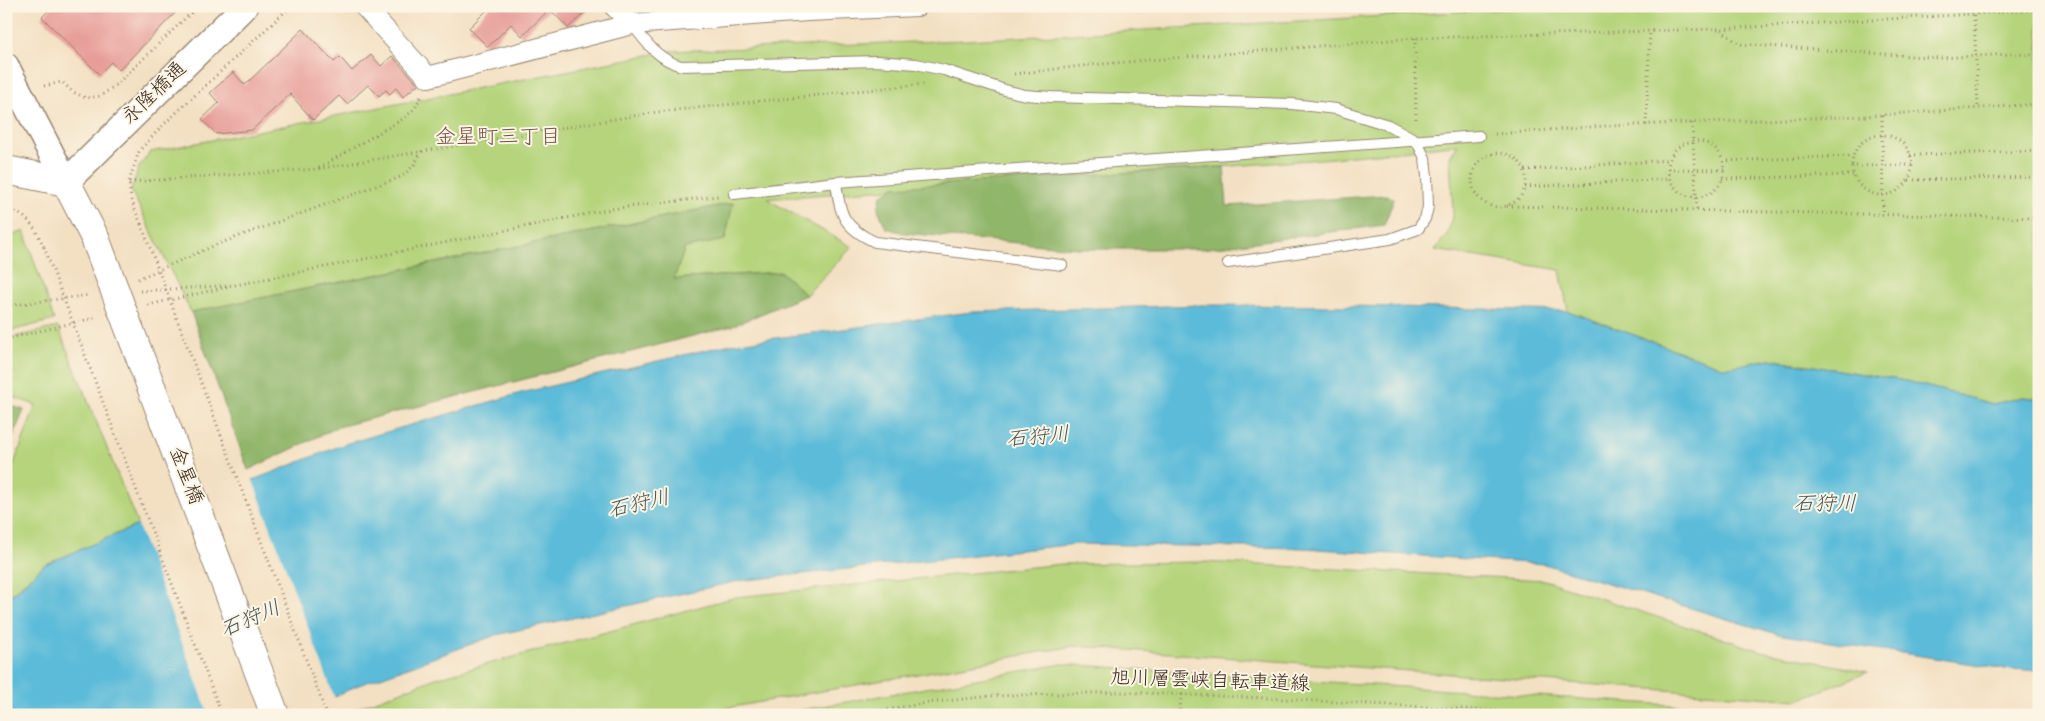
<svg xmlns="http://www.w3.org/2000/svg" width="2045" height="721" font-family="'Indie Flower','Klee One',sans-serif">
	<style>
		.green { fill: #b5d47b; stroke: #787f4c }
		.forest { fill: #90b66b; stroke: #667044 }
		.water { fill: #5bbbd9; stroke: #4b727c }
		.pier { fill: #f3e0c3 }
		.building { fill: #e79c98 }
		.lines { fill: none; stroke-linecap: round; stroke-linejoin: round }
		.service-casing { stroke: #978570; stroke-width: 12 }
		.minor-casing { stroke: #978570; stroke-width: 22 }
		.tertiary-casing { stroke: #978570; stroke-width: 28 }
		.secondary-casing { stroke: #978570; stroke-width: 30 }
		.path { stroke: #978570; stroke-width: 3; stroke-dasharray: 1 4; stroke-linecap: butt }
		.service { stroke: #fff; stroke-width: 10 }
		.minor { stroke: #fff; stroke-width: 20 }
		.tertiary { stroke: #fff; stroke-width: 25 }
		.secondary { stroke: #fff; stroke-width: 28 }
		.secondary-bridge-casing { stroke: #978570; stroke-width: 30; stroke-linecap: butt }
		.path-bridge { stroke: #978570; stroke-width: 3; stroke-dasharray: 1 4; stroke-linecap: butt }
		.secondary-bridge { stroke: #fff; stroke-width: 28 }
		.labels { text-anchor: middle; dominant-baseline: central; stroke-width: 4; stroke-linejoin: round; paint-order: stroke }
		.street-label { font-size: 20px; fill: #3b2a1e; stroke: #fcf5e5 }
		.neighbourhood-label { font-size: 21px; fill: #775249; stroke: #fcf5e5 }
		.water-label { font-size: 21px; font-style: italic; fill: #455656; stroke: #fcf5e5 }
	</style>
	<rect width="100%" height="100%" fill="#fcf5e5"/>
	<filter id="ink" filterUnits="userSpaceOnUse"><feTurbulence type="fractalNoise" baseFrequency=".02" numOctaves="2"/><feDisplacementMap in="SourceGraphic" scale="10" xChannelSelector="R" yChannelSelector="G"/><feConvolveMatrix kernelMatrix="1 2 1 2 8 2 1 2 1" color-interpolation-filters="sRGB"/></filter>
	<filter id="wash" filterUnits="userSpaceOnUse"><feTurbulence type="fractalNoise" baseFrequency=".0096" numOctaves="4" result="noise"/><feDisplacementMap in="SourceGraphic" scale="20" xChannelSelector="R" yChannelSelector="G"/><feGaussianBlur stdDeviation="1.12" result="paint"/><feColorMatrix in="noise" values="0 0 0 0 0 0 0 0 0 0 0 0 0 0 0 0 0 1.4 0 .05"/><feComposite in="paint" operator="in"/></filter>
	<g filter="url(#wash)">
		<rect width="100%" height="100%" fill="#f3e0c3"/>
		<path class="green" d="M 1561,6 L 2039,6 L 2039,399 L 2023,397 L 1993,404 L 1906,381 L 1770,359 L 1725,368 L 1568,311 L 1560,270 L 1435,250 L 1448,233 L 1453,213 L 1450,157 L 1458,144 C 1340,160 1221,167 1103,174 C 991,181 879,189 767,199 L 852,247 L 806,295 L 781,272 L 673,279 L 685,248 L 725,239 L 732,203 L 191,312 L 131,190 L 139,167 L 150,152 L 669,51 L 969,40 Z
			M 24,231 L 54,320 L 6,332 L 6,238 Z
			M 58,327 L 138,525 L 44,565 L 8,597 L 6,595 L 6,485 L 36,405 L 6,395 L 6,339 Z
			M 1203,562 L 1544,580 L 1761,651 L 1868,672 L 1798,700 L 1074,646 L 688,715 L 354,715 L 352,710 L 436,678 L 736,597 L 1062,564 Z
			M 1062,664 L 1789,713 L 1824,715 L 772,715 Z"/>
		<path class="forest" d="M 1224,167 L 1227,206 L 1386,195 L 1394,199 L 1384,225 L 1202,249 L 1088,249 L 904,233 L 886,228 L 878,209 L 881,196 L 894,187 Z
			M 733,203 L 725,240 L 685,248 L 674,279 L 781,272 L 806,295 L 732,326 L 338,427 L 248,470 L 191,312 Z
			M 6,404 L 24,410 L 6,454 Z"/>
		<path class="water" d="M 1202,305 L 1351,306 L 1568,311 L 1725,368 L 1770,359 L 1906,381 L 1993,404 L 2023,397 L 2039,399 L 2039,671 L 2000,668 L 1777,634 L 1544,564 L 1302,548 L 1076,544 L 738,581 L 496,635 L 356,686 L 298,715 L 6,715 L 6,600 L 44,565 L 138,525 L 345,444 L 521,393 L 731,344 L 971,312 Z"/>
		<path class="pier" d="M 252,478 L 335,699 L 303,715 L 209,715 L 137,523 Z"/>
		<g id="blocks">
			<path class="building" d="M 53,6 L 182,6 L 119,70 L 111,62 L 99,74 L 42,17 Z
				M 491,6 L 592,6 L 568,28 L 550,9 L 522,36 L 511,24 L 488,47 L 469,28 Z
				M 303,29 L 334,62 L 340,57 L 352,71 L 371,55 L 381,66 L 392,56 L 418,84 L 403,97 L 396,88 L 390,94 L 386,90 L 379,96 L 368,85 L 347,104 L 339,96 L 313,120 L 290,94 L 252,130 L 216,134 L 202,119 L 219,103 L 210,93 L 233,72 L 245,85 Z"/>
		</g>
	</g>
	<g filter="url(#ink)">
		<use href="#blocks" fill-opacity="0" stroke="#978570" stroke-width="1"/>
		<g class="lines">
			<g class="service-casing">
				<path id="service" d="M 632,24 C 646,43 658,59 681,66 L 878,61 L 916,64 L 944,70 L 1005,90 L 1025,95 L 1051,97 L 1292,104 L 1336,109 L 1388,125 L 1416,140 L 1425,158 L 1427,176 L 1428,207 L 1425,219 L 1418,229 L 1390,239 L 1228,263
					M 836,182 C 840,215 843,227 875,242 L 1062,265
					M 734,194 L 836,182 L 1479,136"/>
			</g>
			<g class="minor-casing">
				<path id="minor" d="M 364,6 L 428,77 L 632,24 L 808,11 L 917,6
					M 614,6 L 632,24"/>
			</g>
			<g class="tertiary-casing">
				<path id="tertiary" d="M 6,66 L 66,182 L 245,6"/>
			</g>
			<g class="secondary-casing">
				<path id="secondary" d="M 6,170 L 66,182 L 95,238"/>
			</g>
			<path class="path" d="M 1974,15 L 1978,108
				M 1721,30 L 1739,44 L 1940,58 L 2011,54 L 2039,55
				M 1415,38 L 1416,122
				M 1014,74 L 1090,65 L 1415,38 L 1720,29 L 2039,10
				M 44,86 L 62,82 L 73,92 L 86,98 L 101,96 L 117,84 L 198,6
				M 1882,115 L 1883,214
				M 1692,123 L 1697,210
				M 1646,125 L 1650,31
				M 1495,134 L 1605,126 L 1865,116 L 2039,104
				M1852 165a30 30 0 1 1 60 0a30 30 0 1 1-60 0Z
				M1668 169a28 28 0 1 1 56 0a28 28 0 1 1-56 0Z
				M1472 180a27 27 0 1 1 54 0a27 27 0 1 1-54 0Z
				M 1910,155 L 2039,151
				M 1723,161 L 1853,156
				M 1851,166 L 1912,165
				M 319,168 L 406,117 L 415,108 L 421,97
				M 1668,169 L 1724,170
				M 1525,170 L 1669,160
				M 1722,179 L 1853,175
				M 1909,180 L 2039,177
				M 129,182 L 317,169 L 657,112 L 924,84
				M 1525,187 L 1670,179
				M 1507,206 L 2039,218
				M 6,208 C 29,216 34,226 44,247
				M 6,215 L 15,211
				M 141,224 L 131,200 L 129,182 L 139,151 L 162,126 L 291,6
				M 138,279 L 218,244 L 403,176 L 414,165 L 422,151
				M 140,291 L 236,285 L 611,209 L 718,196
				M 148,305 L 227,287
				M 6,306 L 90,295
				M 6,339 L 98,317
				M 853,715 L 927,703 L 991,696 L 1120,692 L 1266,698 L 1566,715
				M 1179,715 L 1182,694"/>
			<use href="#service" class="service"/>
			<use href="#minor" class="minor"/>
			<use href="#tertiary" class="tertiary"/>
			<use href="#secondary" class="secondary"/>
			<g class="secondary-bridge-casing">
				<path id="secondary-bridge" d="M 95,238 L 275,715"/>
			</g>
			<path class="path-bridge" d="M 141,224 L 327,715
				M 44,247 L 222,715"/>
			<use href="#secondary-bridge" class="secondary-bridge"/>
		</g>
	</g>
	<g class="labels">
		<g class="street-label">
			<text transform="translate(155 94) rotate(-44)">永隆橋通</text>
			<text transform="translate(185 476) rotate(69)">金星橋</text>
			<text transform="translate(1210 682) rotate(2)">旭川層雲峡自転車道線</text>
		</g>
		<g class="neighbourhood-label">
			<text x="498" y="138">金星町三丁目</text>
		</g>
		<g class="water-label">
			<text transform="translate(1038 438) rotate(-5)">石狩川</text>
			<text transform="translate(639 505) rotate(-13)">石狩川</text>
			<text x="1825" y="505">石狩川</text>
			<text transform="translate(251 620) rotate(-23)">石狩川</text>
		</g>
	</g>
	<rect width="2045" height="721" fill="none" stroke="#fcf5e5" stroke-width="25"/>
</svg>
